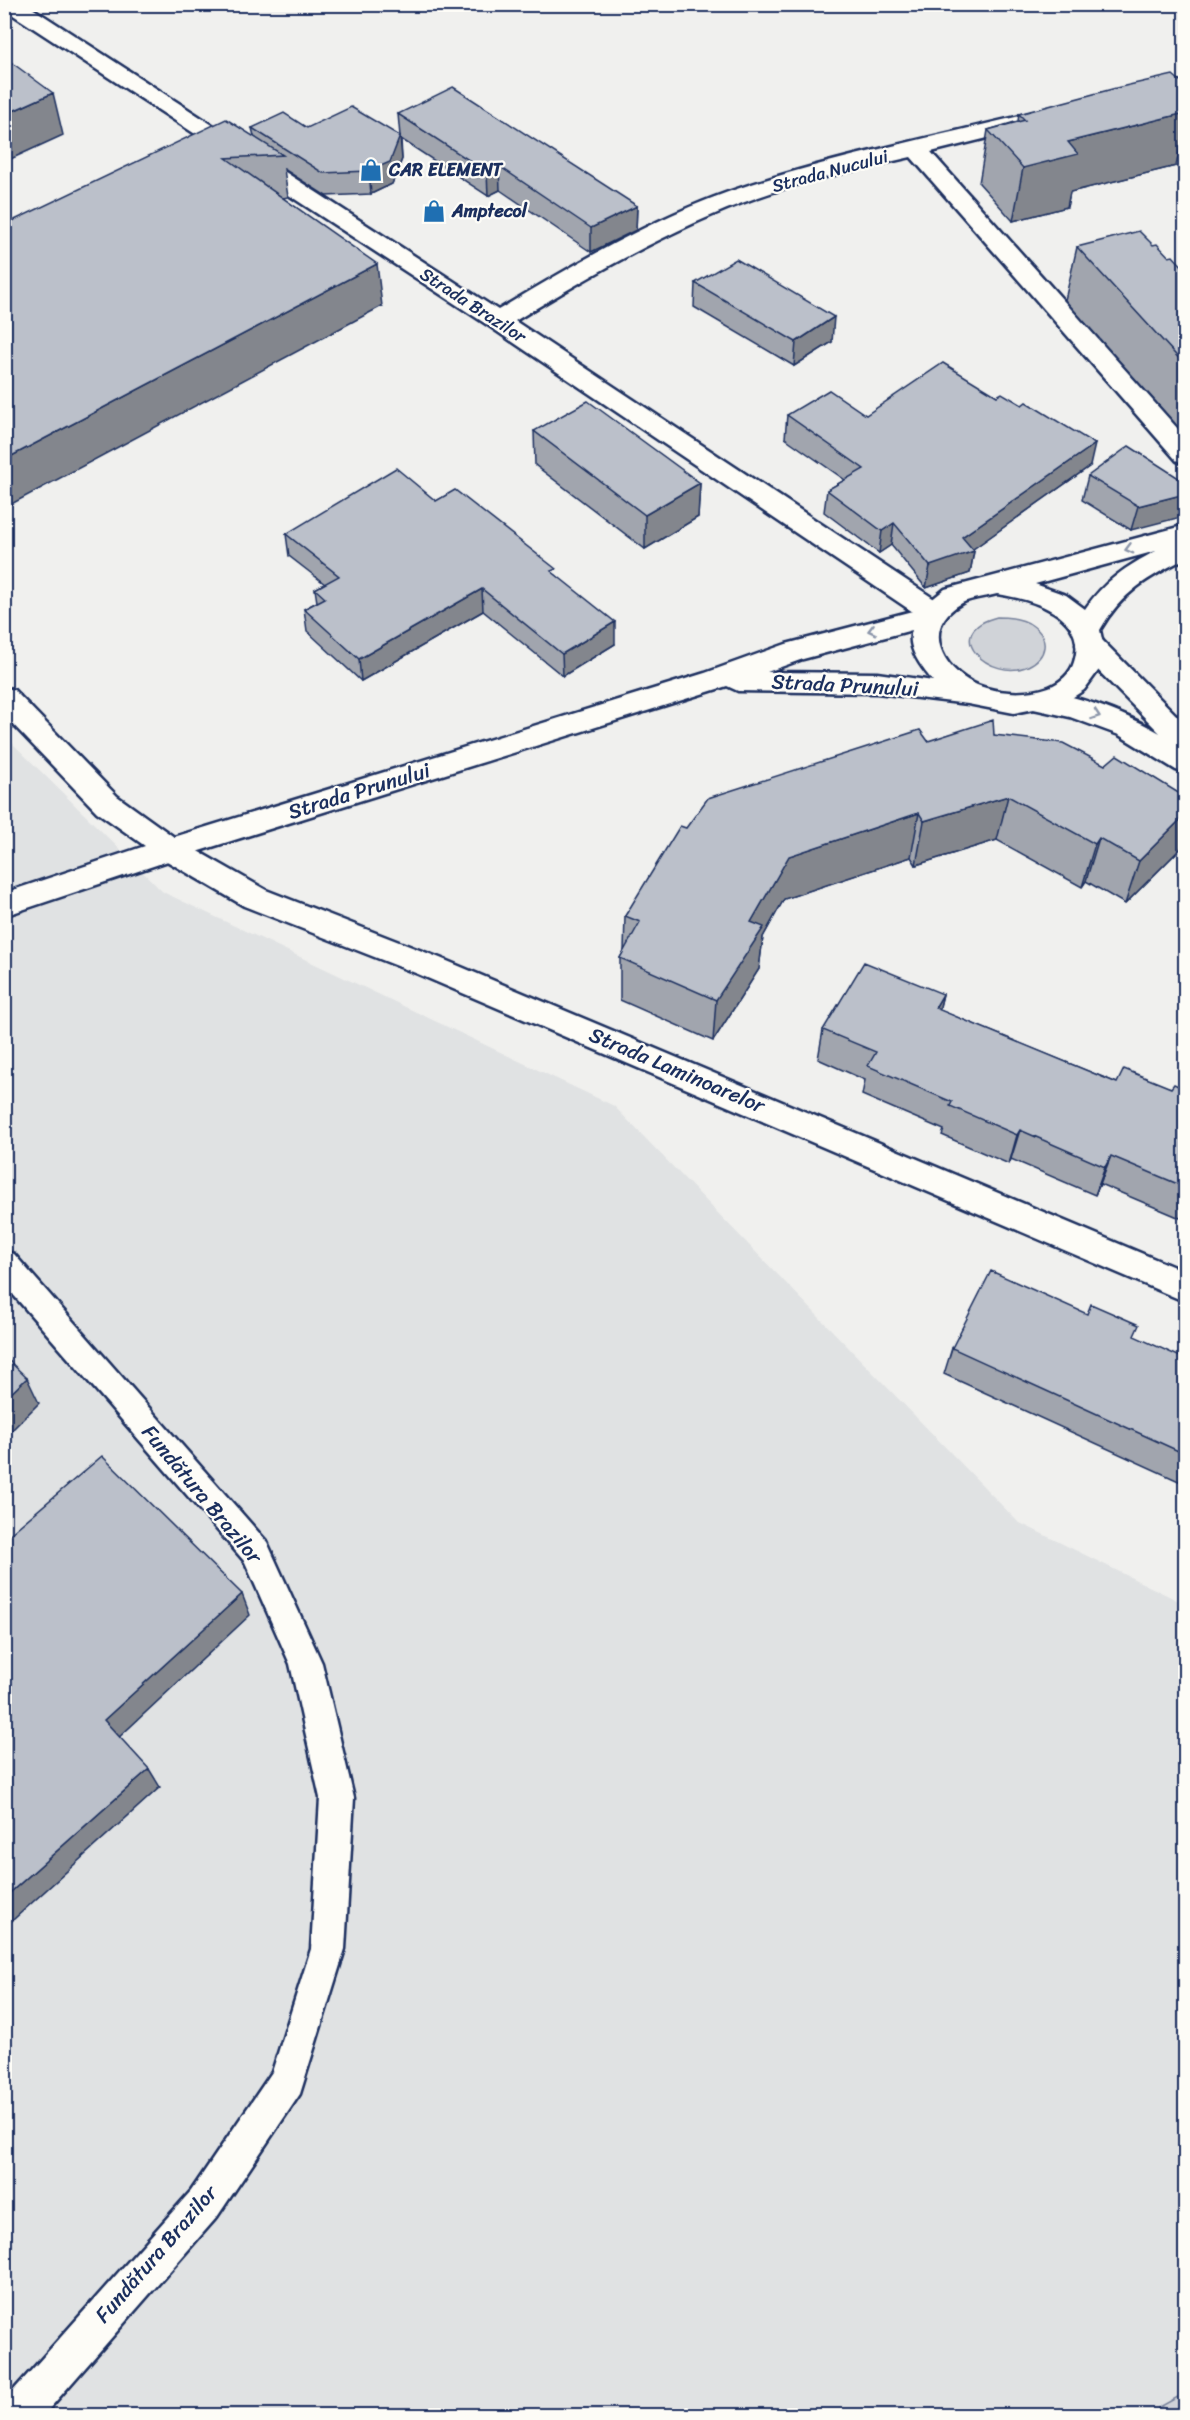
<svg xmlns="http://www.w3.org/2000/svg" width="1190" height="2420" font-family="Sriracha,sans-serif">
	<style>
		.built { fill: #e0e2e3 }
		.green { fill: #d0d3d8; stroke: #76819b; stroke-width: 1.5 }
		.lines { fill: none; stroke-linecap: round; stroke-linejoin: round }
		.lane-casing { stroke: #1b2f5e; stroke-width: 5 }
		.street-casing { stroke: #1b2f5e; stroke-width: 5 }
		.secondary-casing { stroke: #1b2f5e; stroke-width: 5 }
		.lane { fill: #fdfcf7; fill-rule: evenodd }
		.street { fill: #fdfcf7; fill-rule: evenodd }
		.secondary { fill: #fdfcf7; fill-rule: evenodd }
		.wall { fill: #a1a5ae; stroke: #1b2f5e; stroke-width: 1.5 }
		.shaded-wall { fill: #83868d; stroke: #1b2f5e; stroke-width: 1.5 }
		.building { fill: #bbc0ca; stroke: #1b2f5e; stroke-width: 1.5 }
		.oneway { stroke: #8c96aa }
		.labels { text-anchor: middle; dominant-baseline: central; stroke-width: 4.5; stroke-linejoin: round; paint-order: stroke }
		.far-poi-label { font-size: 18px; font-weight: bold; fill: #1b2f5e; stroke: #fdfcf7; text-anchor: start }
		.far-street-label { font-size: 18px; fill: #1b2f5e; stroke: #fdfcf7 }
		.street-label { font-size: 21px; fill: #1b2f5e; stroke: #fdfcf7 }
	</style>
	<rect width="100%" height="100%" fill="#f0f0ee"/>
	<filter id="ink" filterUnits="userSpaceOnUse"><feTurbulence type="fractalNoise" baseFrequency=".0167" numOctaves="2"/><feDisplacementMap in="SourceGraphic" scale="12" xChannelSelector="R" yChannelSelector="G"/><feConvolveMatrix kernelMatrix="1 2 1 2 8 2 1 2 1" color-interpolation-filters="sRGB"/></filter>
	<g filter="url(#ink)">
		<path class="built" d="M 4,735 L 163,892 L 614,1106 L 1018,1522 L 1185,1604 L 1186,2393 L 1158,2408 L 1156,2415 L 5,2415 Z"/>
		<path class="green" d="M 997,617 C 1009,617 1023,618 1033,626 C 1050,638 1047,657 1028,666 C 990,683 938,632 997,617 Z
			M 1185,2393 L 1185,2415 L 1156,2415 L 1158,2408 Z"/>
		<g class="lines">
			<g class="lane-casing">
				<path id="lane" d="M 4,1251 L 14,1254 L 267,1542 L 322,1663 L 354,1798 L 345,1949 L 300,2094 L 217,2217 L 43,2416 L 4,2416 L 4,2401 L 191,2191 L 272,2072 L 311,1949 L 320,1798 L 290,1664 L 245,1562 L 4,1284 Z"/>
			</g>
			<g class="street-casing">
				<path id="street" d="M 4,4 L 26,4 L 498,310 C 572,266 647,221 728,192 C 826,158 931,138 1032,113 L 1040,115 L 1043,120 L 1040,125 L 931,152 L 1186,438 L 1186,463 L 1177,461 L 911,157 C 855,170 796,182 742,203 C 662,234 588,277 515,321 L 942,604 L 945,611 L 942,618 L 932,620 L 922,618 L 489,326 L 4,9 Z
					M 1090,635 L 1100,638 L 1186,725 L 1186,773 L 1176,770 L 1119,735 L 1070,717 L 1029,708 L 1025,701 L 1029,694 C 1059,685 1133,717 1160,733 L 1080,652 L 1076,645 L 1080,638 Z
					M 170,838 L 180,841 L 266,890 L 440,958 L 1186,1272 L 1186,1302 L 418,974 L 244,906 L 160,857 L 155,849 L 160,841 Z"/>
			</g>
			<g class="secondary-casing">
				<path id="secondary" d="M 1186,525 L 1186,558 C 1147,578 1122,592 1100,630 L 1104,649 L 1103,657 L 1098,671 L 1084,690 L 1064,703 L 1014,713 L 968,704 L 877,693 L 738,691 L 727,686 L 180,857 L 4,916 L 4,893 L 145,846 L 97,812 L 4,715 L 4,687 L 14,690 L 117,796 L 174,837 L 705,673 L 786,644 L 920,609 L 945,589 ZM 1156,551 C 1127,566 1104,581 1085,609 L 1066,595 L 1035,584 ZM 997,594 C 1031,599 1089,615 1074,662 C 1071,673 1060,683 1049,687 C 1030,694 1006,694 986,688 C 946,677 916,629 962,603 C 971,598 986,597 997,594 ZM 912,630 C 906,648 922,668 933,681 L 877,673 L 767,672 L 803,659 Z"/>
			</g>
			<use href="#lane" class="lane"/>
			<use href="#street" class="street"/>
			<use href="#secondary" class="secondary"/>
		</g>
		<path class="wall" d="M 1185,79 L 1185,175 L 1176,166 L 1070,192 L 1067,207 L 1013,221 L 979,183 L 988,130 L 1018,121 L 1019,114 Z
			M 398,114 L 637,206 L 636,230 L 591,252 L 500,190 L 488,196 L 401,139 L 402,159 L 392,184 L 371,194 L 326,196 L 284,169 L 288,197 L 283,198 L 382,306 L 4,225 L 254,136 L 252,128 L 307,128 L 400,136 Z
			M 1153,245 L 1185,269 L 1185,428 L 1181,430 L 1065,300 L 1077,247 Z
			M 695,283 L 832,342 L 794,366 L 694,307 Z
			M 787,415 L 866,415 L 1090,466 L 973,549 L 974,551 L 970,573 L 926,588 L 891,545 L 879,553 L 824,512 L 827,490 L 845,480 L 785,438 Z
			M 534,431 L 700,483 L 698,517 L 645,549 L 535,465 Z
			M 1088,476 L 1185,482 L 1131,530 L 1082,500 Z
			M 436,501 L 556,575 L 615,644 L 563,676 L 483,611 L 361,681 L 307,631 L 304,609 L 317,602 L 315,589 L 325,584 L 289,556 L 286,534 Z
			M 994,735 L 1181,848 L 1125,904 L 1086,881 L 1082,887 L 997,840 L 916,865 L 911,857 L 784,899 L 763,937 L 759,969 L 713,1041 L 620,1000 L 620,958 L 624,951 L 625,916 L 686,828 L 928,741 Z
			M 943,994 L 939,1010 L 1117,1083 L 1185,1089 L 1185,1220 L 1100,1184 L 1095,1195 L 1011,1159 L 1009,1164 L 942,1135 L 944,1130 L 862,1095 L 865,1080 L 818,1059 L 823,1030 Z
			M 952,1348 L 1185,1359 L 1185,1479 L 1183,1483 L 944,1374 Z"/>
		<path class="shaded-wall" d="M 53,93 L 63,135 L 4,162 L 4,115 Z
			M 1185,113 L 1185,127 L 1176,166 L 1070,192 L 1067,207 L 1013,221 L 1023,168 L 1068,142 Z
			M 400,136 L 402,159 L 392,184 L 371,194 L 369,171 Z
			M 499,166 L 500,190 L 488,196 L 487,172 Z
			M 637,206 L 636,230 L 591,252 L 591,228 Z
			M 377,264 L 382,306 L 4,508 L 4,460 Z
			M 834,317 L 832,342 L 794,366 L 796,342 Z
			M 1185,415 L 1185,428 L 1181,430 Z
			M 1095,444 L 1090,466 L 966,554 L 974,551 L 970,573 L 926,588 L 930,566 L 962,537 Z
			M 700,483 L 698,517 L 645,549 L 645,515 Z
			M 1185,494 L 1185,516 L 1131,530 L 1138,506 Z
			M 894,523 L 891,545 L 879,553 L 882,531 Z
			M 482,589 L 483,611 L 361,681 L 359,659 Z
			M 615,622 L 615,644 L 563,676 L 562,654 Z
			M 1008,796 L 997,840 L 916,865 L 924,821 Z
			M 919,813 L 911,857 L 784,899 L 763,937 L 759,969 L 713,1041 L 716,1000 L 751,922 L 789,856 Z
			M 1185,815 L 1185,835 L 1181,848 L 1125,904 L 1139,861 Z
			M 1099,838 L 1086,881 L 1082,887 L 1095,844 Z
			M 943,994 L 936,1024 L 935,1008 Z
			M 1020,1130 L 1011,1159 L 1009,1164 L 1017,1135 Z
			M 1111,1156 L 1100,1184 L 1095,1195 L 1105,1167 Z
			M 27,1378 L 39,1403 L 4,1438 L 4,1400 Z
			M 242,1594 L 250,1615 L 116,1740 L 104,1720 Z
			M 149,1769 L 160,1787 L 4,1928 L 4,1898 Z"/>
		<path class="building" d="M 4,57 L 53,93 L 4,115 Z
			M 1173,75 L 1180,81 L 1185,79 L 1185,113 L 1068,142 L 1078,154 L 1023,168 L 988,130 L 1025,120 L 1019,114 L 1116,88 Z
			M 453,87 L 637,206 L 591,228 L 499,166 L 487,172 L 398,114 Z
			M 351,107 L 400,136 L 390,162 L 369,171 L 323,173 L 252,128 L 284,113 L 307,128 Z
			M 226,119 L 283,155 L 226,158 L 377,264 L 4,460 L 4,225 Z
			M 1139,231 L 1153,245 L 1157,244 L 1169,257 L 1173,256 L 1185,269 L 1185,365 L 1077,247 Z
			M 736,259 L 834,317 L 796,342 L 695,283 Z
			M 943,363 L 997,396 L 1002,393 L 1022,405 L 1026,402 L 1095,444 L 962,537 L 974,551 L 930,566 L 894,523 L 882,531 L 827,490 L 864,469 L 787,415 L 829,390 L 866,415 Z
			M 588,401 L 700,483 L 645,515 L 534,431 Z
			M 1129,446 L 1185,482 L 1185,494 L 1138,506 L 1088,476 Z
			M 396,468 L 436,501 L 455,490 L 556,569 L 551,571 L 615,622 L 562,654 L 482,589 L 359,659 L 304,609 L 325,598 L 315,589 L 339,576 L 286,534 Z
			M 993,720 L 994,735 L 1063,743 L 1105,765 L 1117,755 L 1185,797 L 1185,815 L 1139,861 L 1099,838 L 1095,844 L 1008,796 L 924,821 L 919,813 L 789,856 L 751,922 L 764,927 L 716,1000 L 620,958 L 640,922 L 625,916 L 680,826 L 686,828 L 708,798 L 920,730 L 928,741 Z
			M 864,962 L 943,994 L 935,1008 L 1117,1083 L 1124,1069 L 1171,1088 L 1174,1084 L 1185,1089 L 1185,1187 L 1111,1156 L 1105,1167 L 1020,1130 L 1017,1135 L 950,1106 L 952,1102 L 868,1066 L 876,1052 L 823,1030 Z
			M 991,1271 L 1087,1314 L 1091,1304 L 1139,1325 L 1134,1336 L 1185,1359 L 1185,1454 L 952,1348 Z
			M 4,1356 L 27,1378 L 4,1400 Z
			M 102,1456 L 242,1594 L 104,1720 L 149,1769 L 4,1898 L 4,1539 Z"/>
		<defs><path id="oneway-chevron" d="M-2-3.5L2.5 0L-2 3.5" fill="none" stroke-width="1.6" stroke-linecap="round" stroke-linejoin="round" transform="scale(1.5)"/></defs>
		<g class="oneway">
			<use href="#oneway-chevron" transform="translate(1129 549) rotate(165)"/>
			<use href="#oneway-chevron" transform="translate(872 630) rotate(166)"/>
			<use href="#oneway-chevron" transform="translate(1096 715) rotate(19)"/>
		</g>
	</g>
	<defs>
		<g id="shop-bare" transform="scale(1.8)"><path d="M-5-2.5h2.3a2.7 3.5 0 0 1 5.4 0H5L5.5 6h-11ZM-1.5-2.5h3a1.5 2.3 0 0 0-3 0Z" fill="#1f6fb2" stroke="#fdfcf7" stroke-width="2.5" paint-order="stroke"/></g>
	</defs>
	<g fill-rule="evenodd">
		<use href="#shop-bare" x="371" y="170"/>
		<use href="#shop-bare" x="434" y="211"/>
	</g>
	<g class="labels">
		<g class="far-poi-label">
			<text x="389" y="170">CAR ELEMENT</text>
			<text x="452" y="211">Amptecol</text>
		</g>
		<g class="far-street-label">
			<text transform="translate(830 171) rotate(-15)">Strada Nucului</text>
			<text transform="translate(473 305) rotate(33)">Strada Brazilor</text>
		</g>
		<g class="street-label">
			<text transform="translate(845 685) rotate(3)">Strada Prunului</text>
			<text transform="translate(359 791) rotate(-17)">Strada Prunului</text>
			<text transform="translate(677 1070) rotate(23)">Strada Laminoarelor</text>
			<text transform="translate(202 1494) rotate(50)">Fundătura Brazilor</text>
			<text transform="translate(156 2254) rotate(-49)">Fundătura Brazilor</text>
		</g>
	</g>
	<rect width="1190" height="2420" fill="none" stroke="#fdfcf7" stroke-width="24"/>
	<rect x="12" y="12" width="1166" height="2396" fill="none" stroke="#1b2f5e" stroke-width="2" filter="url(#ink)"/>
</svg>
